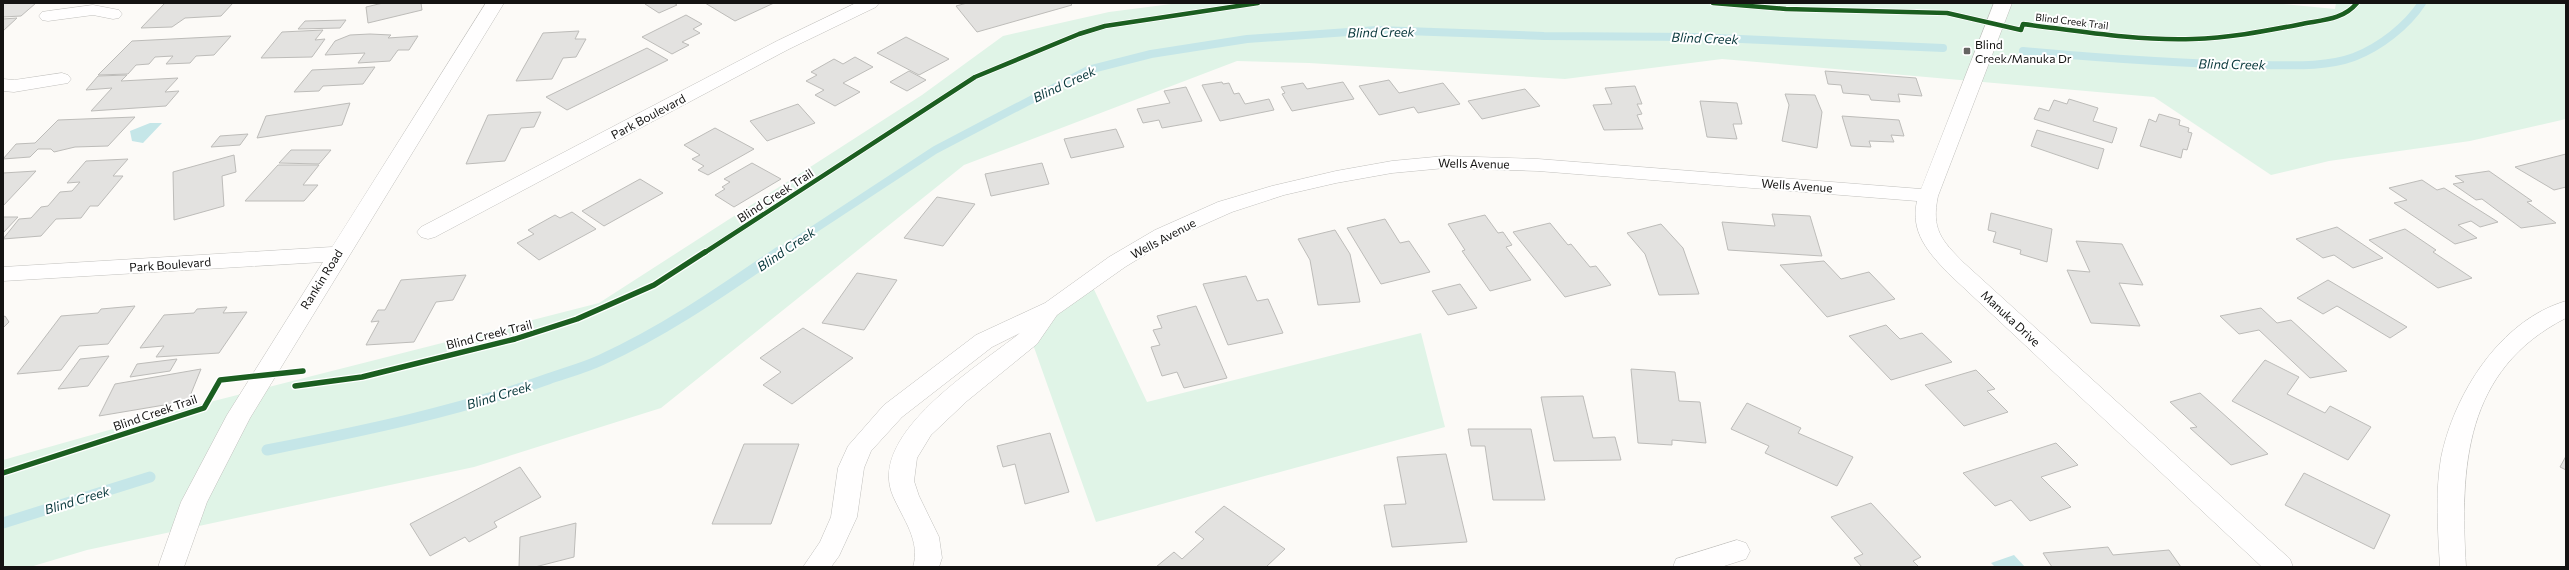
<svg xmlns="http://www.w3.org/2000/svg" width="2569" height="570" font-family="Commissioner,sans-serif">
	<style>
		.green { fill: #e0f4e7 }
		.water { fill: #c5e6e8 }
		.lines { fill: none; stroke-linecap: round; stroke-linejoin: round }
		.stream-far1 { stroke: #c5e6e8; stroke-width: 8 }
		.stream { stroke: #c5e6e8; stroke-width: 11 }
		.building { fill: #e3e2e0; stroke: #bdbcb9 }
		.minor-casing { stroke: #c1c0bd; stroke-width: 1 }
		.minor { fill: #fffefe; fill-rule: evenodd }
		.cycleway-far1-casing { stroke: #fff; stroke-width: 6 }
		.cycleway-casing { stroke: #fff; stroke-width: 8 }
		.cycleway-far1 { stroke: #1b5e20; stroke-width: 4.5 }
		.cycleway { stroke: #1b5e20; stroke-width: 5.5 }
		.poi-dot { fill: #656462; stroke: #fff; stroke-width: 1.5 }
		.labels { text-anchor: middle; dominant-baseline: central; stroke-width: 4; stroke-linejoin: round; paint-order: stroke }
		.far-street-label { font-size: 10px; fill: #141312; stroke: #fff }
		.poi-label { font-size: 12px; fill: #141312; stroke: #fff; text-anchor: start }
		.street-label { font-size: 12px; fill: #141312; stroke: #fff }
		.water-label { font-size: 13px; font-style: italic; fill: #08373b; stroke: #fff }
	</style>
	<rect width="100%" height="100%" fill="#fcfaf7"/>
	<path class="green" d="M 1179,3 L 2273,3 L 2335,9 L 2336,3 L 2566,3 L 2566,119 L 2470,141 L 2329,161 L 2271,175 L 2154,97 L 1722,59 L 1565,79 L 1309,63 L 1237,61 L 964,165 L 661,408 L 474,467 L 87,550 L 30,567 L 3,567 L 3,460 L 194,406 L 599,303 L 922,95 L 1003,36 L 1109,12 Z
		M 1090,281 L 1147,402 L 1421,333 L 1445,427 L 1096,522 L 1030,336 Z"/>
	<path class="water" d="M 150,123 L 162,123 L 143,143 L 132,141 L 130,131 Z
		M 2014,555 L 2025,567 L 1995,567 L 1991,563 Z"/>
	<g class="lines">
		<path class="stream-far1" d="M 2023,51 C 2100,58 2178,64 2255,65 C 2287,65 2324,68 2354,57 C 2380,47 2407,26 2422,3
			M 778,253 L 935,150 L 1088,70 L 1151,54 L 1247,39 L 1377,30 L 1544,36 L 1695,37 L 1943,48"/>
		<path class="stream" d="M 267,450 C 362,431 456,412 548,379 C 565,373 584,368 601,360 C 665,331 722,291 779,252
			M 3,523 L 150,477"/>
	</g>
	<path class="building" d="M 3,3 L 36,3 L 21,16 L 3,17 Z
		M 165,3 L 233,3 L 221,16 L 185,18 L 172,27 L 141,28 Z
		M 383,3 L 421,3 L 422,10 L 368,23 L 366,7 Z
		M 648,3 L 674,3 L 677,5 L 659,13 L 645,4 Z
		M 705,3 L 774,3 L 735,21 Z
		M 967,3 L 1070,3 L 1072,5 L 977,32 L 956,6 Z
		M 686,15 L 702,24 L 693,29 L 700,33 L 682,42 L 689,45 L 672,54 L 642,37 Z
		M 17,18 L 3,31 L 3,19 Z
		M 346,20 L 340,28 L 298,29 L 305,21 Z
		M 323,30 L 315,40 L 325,39 L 312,57 L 261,58 L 282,32 Z
		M 579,31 L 575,39 L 586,39 L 576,57 L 563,58 L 552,79 L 516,81 L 543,33 Z
		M 370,34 L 391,35 L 388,38 L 418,36 L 409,50 L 398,50 L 390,61 L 358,63 L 365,53 L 325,55 L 335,41 L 350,35 Z
		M 231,36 L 214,55 L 196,56 L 190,63 L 166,64 L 173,56 L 155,57 L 149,64 L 136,65 L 128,74 L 98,75 L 132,41 Z
		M 906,37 L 949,59 L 919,75 L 877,53 Z
		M 647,48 L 668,60 L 567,110 L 546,97 Z
		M 855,57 L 873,67 L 843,83 L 860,92 L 835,106 L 815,95 L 824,90 L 806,81 L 817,75 L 811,72 L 834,59 L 843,64 Z
		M 375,67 L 363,84 L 323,86 L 319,91 L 294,92 L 312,70 Z
		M 909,71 L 926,80 L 907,91 L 890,82 Z
		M 1825,71 L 1916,78 L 1922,96 L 1898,94 L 1900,102 L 1871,100 L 1869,95 L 1843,93 L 1841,85 L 1828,84 Z
		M 127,75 L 121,81 L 178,78 L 165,92 L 179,91 L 166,106 L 91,111 L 112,88 L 86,90 L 98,76 Z
		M 1389,80 L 1399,93 L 1443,83 L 1460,104 L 1418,113 L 1414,107 L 1379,115 L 1359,86 Z
		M 1222,82 L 1223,84 L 1229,83 L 1234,94 L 1239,93 L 1245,104 L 1269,99 L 1274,110 L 1220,121 L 1202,85 Z
		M 1343,82 L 1354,99 L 1292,111 L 1282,94 L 1285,93 L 1281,87 L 1303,83 L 1307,89 Z
		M 1635,86 L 1642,104 L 1637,104 L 1642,114 L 1637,115 L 1643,129 L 1604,130 L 1593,105 L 1612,104 L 1605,88 Z
		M 1186,87 L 1202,121 L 1162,128 L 1159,120 L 1143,123 L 1137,109 L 1170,103 L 1164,91 Z
		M 1525,89 L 1540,106 L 1482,119 L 1468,101 Z
		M 1785,94 L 1815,95 L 1822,112 L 1817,148 L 1782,141 L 1789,105 Z
		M 2069,99 L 2098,108 L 2093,121 L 2117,128 L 2112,143 L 2034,119 L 2039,108 L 2049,111 L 2054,100 L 2067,104 Z
		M 1700,101 L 1737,103 L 1742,124 L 1733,124 L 1737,139 L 1707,137 Z
		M 350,103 L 342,125 L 257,138 L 266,116 Z
		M 798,104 L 815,123 L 767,141 L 750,121 Z
		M 541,112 L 534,127 L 521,128 L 505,161 L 466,164 L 488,115 Z
		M 2159,114 L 2180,120 L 2179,125 L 2189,128 L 2188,132 L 2192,133 L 2187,150 L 2183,149 L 2181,158 L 2140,146 L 2149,119 L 2156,122 Z
		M 1842,116 L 1899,120 L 1904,136 L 1891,135 L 1894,142 L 1869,141 L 1871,147 L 1851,146 Z
		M 135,117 L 108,146 L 75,147 L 54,152 L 51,149 L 38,149 L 30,157 L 3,159 L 16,144 L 35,143 L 58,120 Z
		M 715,128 L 754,149 L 708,175 L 698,170 L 704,166 L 692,159 L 700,155 L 684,145 Z
		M 1116,129 L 1124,147 L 1071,158 L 1064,139 Z
		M 2037,130 L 2104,149 L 2098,169 L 2031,146 Z
		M 248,134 L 240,145 L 211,147 L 220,136 Z
		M 291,150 L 331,150 L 319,164 L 279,163 Z
		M 2566,154 L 2566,187 L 2554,190 L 2515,167 Z
		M 234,155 L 236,172 L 222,176 L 224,206 L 174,220 L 173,172 Z
		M 128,159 L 113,176 L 123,176 L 98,206 L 90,206 L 81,218 L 56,219 L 41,236 L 3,239 L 19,219 L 31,218 L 41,207 L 48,206 L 60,192 L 72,191 L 80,182 L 67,183 L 86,161 Z
		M 752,163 L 781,179 L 734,207 L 715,195 L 725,189 L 722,187 L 730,182 L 724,179 Z
		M 1042,163 L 1049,184 L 991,196 L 985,174 Z
		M 278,165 L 319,165 L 303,185 L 318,185 L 304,201 L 245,201 Z
		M 36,171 L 3,206 L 3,173 Z
		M 2489,171 L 2532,201 L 2527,202 L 2556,223 L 2521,228 L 2482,199 L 2476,200 L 2453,184 L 2464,182 L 2455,176 Z
		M 640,179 L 663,193 L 604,226 L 582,211 Z
		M 2422,180 L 2437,190 L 2444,188 L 2498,222 L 2480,227 L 2471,221 L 2458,225 L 2477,238 L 2455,244 L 2394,203 L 2407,200 L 2389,188 Z
		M 937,197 L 975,204 L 943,246 L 904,238 Z
		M 572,212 L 596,229 L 539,260 L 517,243 L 534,234 L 528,230 L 555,215 L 560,218 Z
		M 1991,213 L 2052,229 L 2047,262 L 2020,254 L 2021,250 L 1993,242 L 1996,232 L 1988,230 Z
		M 1772,214 L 1810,216 L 1822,256 L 1728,250 L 1722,222 L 1775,226 Z
		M 1485,215 L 1498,233 L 1503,232 L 1512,245 L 1506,247 L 1531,280 L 1490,291 L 1462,251 L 1465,250 L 1448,224 Z
		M 3,217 L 18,217 L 3,233 Z
		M 1385,219 L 1400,243 L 1409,241 L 1430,272 L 1381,284 L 1347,228 Z
		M 1550,223 L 1568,245 L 1571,244 L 1590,267 L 1596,266 L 1611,285 L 1565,297 L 1513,232 Z
		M 1661,224 L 1683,248 L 1699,294 L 1659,295 L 1645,254 L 1627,233 Z
		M 2337,227 L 2383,258 L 2353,268 L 2334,255 L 2323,258 L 2296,239 Z
		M 2405,229 L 2436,250 L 2433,252 L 2472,278 L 2438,288 L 2369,240 Z
		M 1335,230 L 1350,254 L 1360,302 L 1318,305 L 1310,260 L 1298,239 Z
		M 2076,241 L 2122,244 L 2143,285 L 2119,283 L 2140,326 L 2091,323 L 2067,270 L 2090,272 Z
		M 1824,261 L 1841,279 L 1869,272 L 1895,299 L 1827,317 L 1780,265 Z
		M 857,273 L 897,280 L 864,330 L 822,323 Z
		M 466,275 L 453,300 L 436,302 L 414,342 L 366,345 L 379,321 L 371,322 L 378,310 L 385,310 L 401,280 Z
		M 1246,276 L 1257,301 L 1268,299 L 1283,333 L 1228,345 L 1203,284 Z
		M 2328,280 L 2407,327 L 2390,338 L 2337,306 L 2323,314 L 2297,298 Z
		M 1460,284 L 1477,308 L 1448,315 L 1432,291 Z
		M 135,306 L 108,344 L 79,346 L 61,370 L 17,374 L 61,316 L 98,313 L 101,309 Z
		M 1196,306 L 1227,378 L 1184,388 L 1177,372 L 1162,376 L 1151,347 L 1160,345 L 1153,330 L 1162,328 L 1157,316 Z
		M 227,307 L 223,313 L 247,312 L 219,353 L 156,357 L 164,346 L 140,348 L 164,315 L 194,313 L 197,309 Z
		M 2261,308 L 2277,323 L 2291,320 L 2347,371 L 2310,378 L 2259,330 L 2239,334 L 2220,316 Z
		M 5,316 L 9,322 L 3,328 L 3,317 Z
		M 1886,325 L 1900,339 L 1922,333 L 1952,362 L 1891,380 L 1849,336 Z
		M 803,328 L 853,358 L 792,404 L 763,385 L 781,372 L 760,358 Z
		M 109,356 L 88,386 L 58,389 L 80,359 Z
		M 177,359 L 170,371 L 130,377 L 137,364 Z
		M 2265,360 L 2299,377 L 2287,394 L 2325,413 L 2330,406 L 2371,427 L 2348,460 L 2232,401 Z
		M 201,369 L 188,401 L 99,416 L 115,384 Z
		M 1631,369 L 1675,372 L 1679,401 L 1700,402 L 1706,443 L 1672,440 L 1672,445 L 1638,443 Z
		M 1976,370 L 1995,389 L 1987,391 L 2008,412 L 1964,426 L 1925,385 Z
		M 2200,393 L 2268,454 L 2231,465 L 2190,428 L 2197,427 L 2170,402 Z
		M 1583,396 L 1593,438 L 1615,437 L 1621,460 L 1554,461 L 1541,397 Z
		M 1747,403 L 1801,428 L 1798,433 L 1853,457 L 1837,486 L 1765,453 L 1769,446 L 1731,429 Z
		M 1468,429 L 1531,429 L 1545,500 L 1493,500 L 1485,446 L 1471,446 Z
		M 1050,433 L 1069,492 L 1025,504 L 1015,464 L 1003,467 L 997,446 Z
		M 2056,443 L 2078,465 L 2041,477 L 2071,507 L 2030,521 L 2011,500 L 1995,506 L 1963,473 Z
		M 744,444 L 799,444 L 771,524 L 712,524 Z
		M 1446,454 L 1467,542 L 1392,547 L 1384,505 L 1406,504 L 1397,457 Z
		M 2566,456 L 2566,470 L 2560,467 Z
		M 520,467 L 541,497 L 494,522 L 497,527 L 469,542 L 465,537 L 430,556 L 410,524 Z
		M 2304,473 L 2390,515 L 2374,549 L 2285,505 Z
		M 1871,503 L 1921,557 L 1913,561 L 1919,567 L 1862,567 L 1854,558 L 1863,554 L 1831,517 Z
		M 1224,506 L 1285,549 L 1266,567 L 1156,567 L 1174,552 L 1182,559 L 1204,539 L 1195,532 Z
		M 576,523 L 574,557 L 535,567 L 519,567 L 520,537 Z
		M 2108,547 L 2113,555 L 2169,550 L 2181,567 L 2052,567 L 2043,553 Z"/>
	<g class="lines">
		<g class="minor-casing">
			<path id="minor" d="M 486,3 L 504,3 L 250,418 L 207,502 L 184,567 L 158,567 L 181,502 L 227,415 L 323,262 L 3,281 L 3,267 L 332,247 Z
				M 856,3 L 879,3 L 876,7 L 789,49 L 435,237 L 428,239 L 421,237 L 417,232 L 421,227 L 777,41 Z
				M 1994,3 L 2012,3 L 1938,196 C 1931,229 1941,240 1964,263 L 2290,559 L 2293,567 L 2262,567 L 1948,273 C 1928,252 1910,232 1917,201 L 1538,171 L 1445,168 L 1392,173 L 1336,183 L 1284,195 L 1232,212 L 1169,240 L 1125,267 L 1057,315 L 1037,344 L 967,401 L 931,435 L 917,458 L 914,481 L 919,496 L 939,537 L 942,558 L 939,567 L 913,567 C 921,541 903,519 893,496 C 866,434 979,366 1020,333 L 992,347 L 902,417 L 871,451 L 864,468 L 857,517 L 839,556 L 831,567 L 803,567 L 820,542 L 831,517 L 838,468 L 848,446 L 884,405 L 976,335 L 1045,303 L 1109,257 L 1155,230 L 1218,202 L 1272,186 L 1336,171 L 1392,161 L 1445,156 L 1538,159 L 1921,189 Z
				M 93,5 L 119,10 L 122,14 L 119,18 L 113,19 L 93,15 L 48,21 L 42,20 L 39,16 L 42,12 L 48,11 Z
				M 62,73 L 68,75 L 71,79 L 68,83 L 14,92 L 3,91 L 3,79 L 14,80 Z
				M 2566,301 L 2566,318 C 2464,370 2460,467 2466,567 L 2440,567 C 2438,531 2435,494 2441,458 C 2454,394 2500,320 2566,301 Z
				M 1737,540 L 1746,543 L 1750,551 L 1746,559 L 1721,567 L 1673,567 L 1676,559 Z"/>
		</g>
		<use href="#minor" class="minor"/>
		<g class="cycleway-far1-casing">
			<path id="cycleway-far1" d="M 1713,3 L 1786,9 L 1947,13 L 2021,30 L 2023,24 C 2079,31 2136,41 2193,39 C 2230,38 2265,31 2302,24 C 2322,20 2343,20 2357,3
				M 704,253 L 975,77 L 1079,34 L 1105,26 L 1258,3"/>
		</g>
		<g class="cycleway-casing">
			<path id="cycleway" d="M 295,386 L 362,377 L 515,339 L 577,319 L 654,285 L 705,252
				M 3,473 L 204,408 L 220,380 L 303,371"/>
		</g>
		<use href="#cycleway-far1" class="cycleway-far1"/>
		<use href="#cycleway" class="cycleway"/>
	</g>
	<rect class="poi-dot" x="1963" y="47" width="8" height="8" rx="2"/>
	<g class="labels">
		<g class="far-street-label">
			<text transform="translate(2072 21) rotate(7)">Blind Creek Trail</text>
		</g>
		<g class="poi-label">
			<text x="1975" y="44">Blind<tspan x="1975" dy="14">Creek/Manuka Dr</tspan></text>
		</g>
		<g class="street-label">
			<text transform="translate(648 116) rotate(-28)">Park Boulevard</text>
			<text transform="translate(1474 163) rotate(1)">Wells Avenue</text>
			<text transform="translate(1797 185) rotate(4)">Wells Avenue</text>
			<text transform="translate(775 195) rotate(-33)">Blind Creek Trail</text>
			<text transform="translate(1163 238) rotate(-28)">Wells Avenue</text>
			<text transform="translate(170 264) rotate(-4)">Park Boulevard</text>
			<text transform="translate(321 279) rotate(-58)">Rankin Road</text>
			<text transform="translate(2011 318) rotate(43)">Manuka Drive</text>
			<text transform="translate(489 334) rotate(-14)">Blind Creek Trail</text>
			<text transform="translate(155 412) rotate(-19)">Blind Creek Trail</text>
		</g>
		<g class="water-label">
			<text transform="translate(1381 32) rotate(-1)">Blind Creek</text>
			<text transform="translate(1705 38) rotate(2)">Blind Creek</text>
			<text transform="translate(2232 64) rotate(1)">Blind Creek</text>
			<text transform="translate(1064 84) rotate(-25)">Blind Creek</text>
			<text transform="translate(786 249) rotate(-34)">Blind Creek</text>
			<text transform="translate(499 395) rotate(-17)">Blind Creek</text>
			<text transform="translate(77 500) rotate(-17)">Blind Creek</text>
		</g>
	</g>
	<rect width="2569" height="570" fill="none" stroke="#141312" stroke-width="8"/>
</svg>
